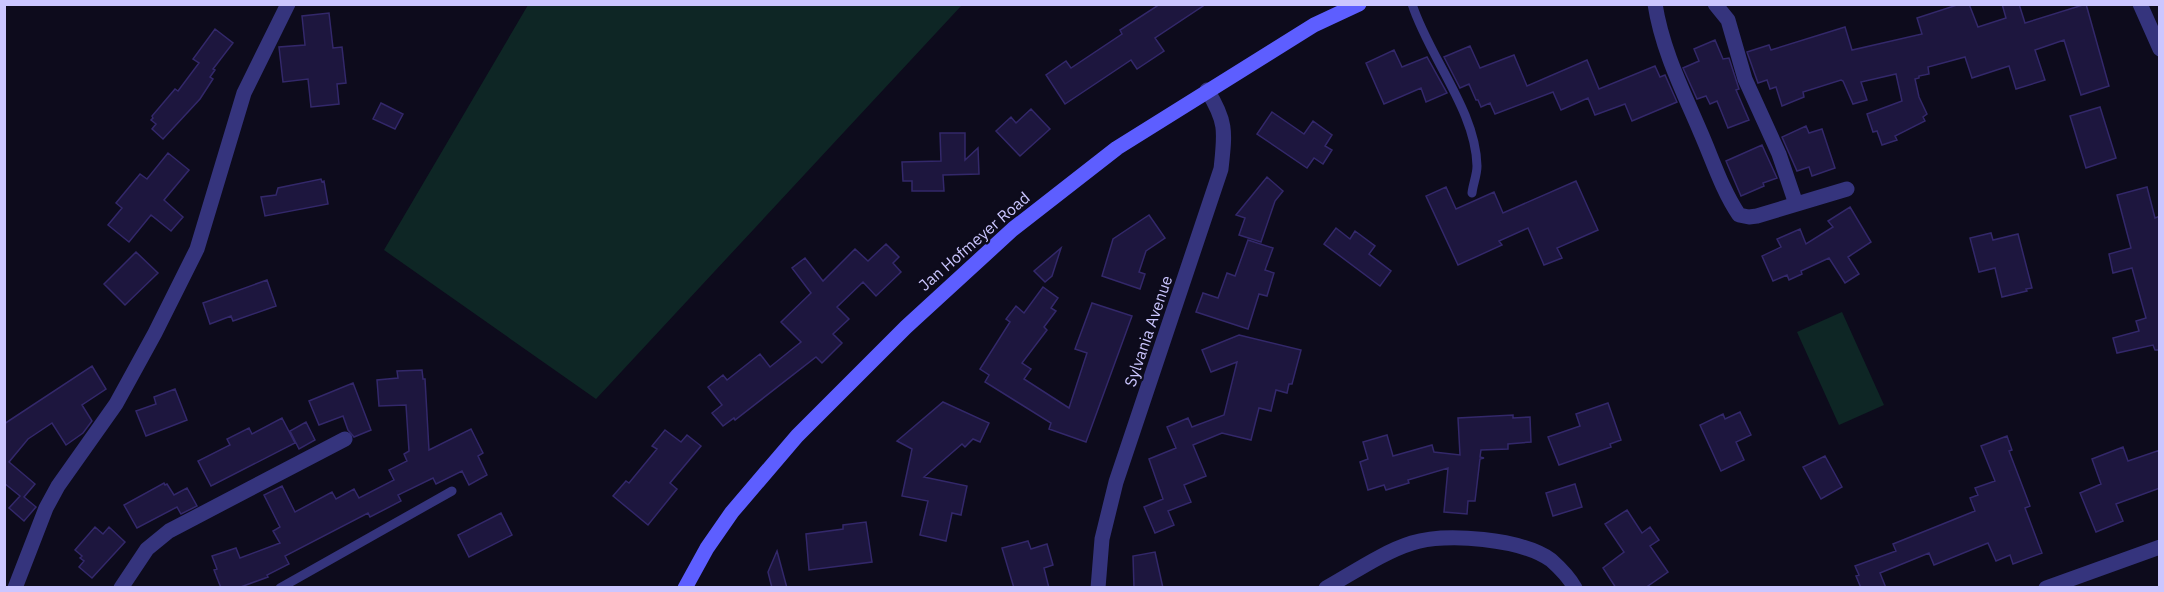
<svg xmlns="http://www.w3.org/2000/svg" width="2164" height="592" font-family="'IBM Plex Sans',sans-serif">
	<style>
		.green { fill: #0e2625 }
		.building { fill: #1d163e; stroke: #33286a; stroke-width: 1.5 }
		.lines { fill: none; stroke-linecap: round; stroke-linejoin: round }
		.lane { stroke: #35347d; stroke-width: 9 }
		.street { stroke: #35347d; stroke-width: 15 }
		.secondary { stroke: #5d5eff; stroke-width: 15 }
		.labels { text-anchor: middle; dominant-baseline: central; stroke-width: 4.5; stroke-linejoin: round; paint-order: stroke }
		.street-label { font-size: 16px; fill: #cbc6ff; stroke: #0d0b1c }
	</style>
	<rect width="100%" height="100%" fill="#0d0b1c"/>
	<path class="green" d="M 528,5 L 528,4 L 962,5 L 596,399 L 384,250 Z
		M 1842,312 L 1884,405 L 1839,425 L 1797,332 Z"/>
	<path class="building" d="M 1160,4 L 1206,4 L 1155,38 L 1164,51 L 1137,69 L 1131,60 L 1065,104 L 1046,75 L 1066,61 L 1071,68 L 1122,34 L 1120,30 Z
		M 1960,4 L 1969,4 L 1978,27 L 2006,18 L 2002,4 L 2019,4 L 2025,23 L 2086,4 L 2109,86 L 2081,95 L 2064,40 L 2035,50 L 2045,80 L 2016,89 L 2009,66 L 1972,78 L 1965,57 L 1928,67 L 1929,74 L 1919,76 L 1919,78 L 1915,79 L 1919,97 L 1927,114 L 1923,117 L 1925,121 L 1895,136 L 1897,140 L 1882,145 L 1877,131 L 1873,132 L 1867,114 L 1902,101 L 1896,74 L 1861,82 L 1867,100 L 1853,104 L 1843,81 L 1841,80 L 1803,92 L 1804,97 L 1782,106 L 1776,87 L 1770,89 L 1767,80 L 1758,83 L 1747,52 L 1769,45 L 1771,50 L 1845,27 L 1852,50 L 1922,34 L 1917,18 Z
		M 329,13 L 333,48 L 342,47 L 346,83 L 337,84 L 339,104 L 311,107 L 308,79 L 283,82 L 279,47 L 305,45 L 302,16 Z
		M 215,29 L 233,43 L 213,69 L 215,70 L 210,77 L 213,79 L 200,99 L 163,139 L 152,129 L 156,124 L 151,120 L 153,118 L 152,116 L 175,89 L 178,91 L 199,63 L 193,59 Z
		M 1715,40 L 1723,59 L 1729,58 L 1739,89 L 1736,90 L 1749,120 L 1728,128 L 1717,101 L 1710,104 L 1706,96 L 1697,99 L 1683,68 L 1699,61 L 1694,49 Z
		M 1470,46 L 1480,68 L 1514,55 L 1527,86 L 1587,60 L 1599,89 L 1655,66 L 1660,77 L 1665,75 L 1677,102 L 1632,121 L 1625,104 L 1595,115 L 1588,98 L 1561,110 L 1553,92 L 1495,114 L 1490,103 L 1481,107 L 1478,100 L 1476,100 L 1469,84 L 1460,88 L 1444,57 Z
		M 1394,50 L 1402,67 L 1427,57 L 1447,93 L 1426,102 L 1421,88 L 1384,104 L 1366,63 Z
		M 381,103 L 403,114 L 395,129 L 373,119 Z
		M 2100,107 L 2116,158 L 2086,168 L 2070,116 Z
		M 1031,109 L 1050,129 L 1020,156 L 996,131 L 1011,117 L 1016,123 Z
		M 1272,112 L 1304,134 L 1313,121 L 1332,135 L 1325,146 L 1332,150 L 1323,164 L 1314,158 L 1307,168 L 1257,134 Z
		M 1806,126 L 1809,133 L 1822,129 L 1835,168 L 1812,176 L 1809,167 L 1797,171 L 1782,137 Z
		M 940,133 L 965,133 L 965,160 L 978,148 L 979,174 L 943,175 L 944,191 L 912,191 L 912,181 L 903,181 L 902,162 L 941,161 Z
		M 1762,145 L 1777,178 L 1763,183 L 1764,186 L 1741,196 L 1726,161 Z
		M 168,153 L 189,170 L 164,200 L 183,217 L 171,231 L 151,215 L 129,242 L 108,225 L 122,208 L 116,203 L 140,174 L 147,179 Z
		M 1267,177 L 1283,191 L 1275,201 L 1261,242 L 1239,235 L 1245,218 L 1236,215 Z
		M 321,179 L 322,182 L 324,181 L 328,204 L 265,216 L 261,197 L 276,195 L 278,188 Z
		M 1576,181 L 1598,230 L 1557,248 L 1562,258 L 1544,265 L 1528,228 L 1499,241 L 1502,245 L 1458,265 L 1426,196 L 1446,187 L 1456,209 L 1494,192 L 1503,213 Z
		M 2147,187 L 2155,218 L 2160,216 L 2160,350 L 2155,350 L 2153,345 L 2117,353 L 2113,338 L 2139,331 L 2136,321 L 2146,318 L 2132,268 L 2113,273 L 2109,254 L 2131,248 L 2117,195 Z
		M 1850,207 L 1871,242 L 1848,257 L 1859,274 L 1845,283 L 1829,258 L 1801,271 L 1802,274 L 1789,280 L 1787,275 L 1773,281 L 1762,256 L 1781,247 L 1777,239 L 1800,229 L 1806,244 L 1833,227 L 1828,221 Z
		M 1149,215 L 1165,238 L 1146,251 L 1139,272 L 1145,274 L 1140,289 L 1102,276 L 1113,239 Z
		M 1336,228 L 1350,239 L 1355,231 L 1375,246 L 1369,254 L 1391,271 L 1380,286 L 1324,244 Z
		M 1991,233 L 1993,240 L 2018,234 L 2032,288 L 2026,289 L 2027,291 L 2002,297 L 1995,268 L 1979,272 L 1970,238 Z
		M 1248,240 L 1273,248 L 1265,270 L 1274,273 L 1267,296 L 1259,294 L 1248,329 L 1196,312 L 1203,293 L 1218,298 L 1227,273 L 1235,276 Z
		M 886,244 L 899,257 L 893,263 L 901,272 L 876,296 L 863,282 L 837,307 L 849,319 L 833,334 L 842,343 L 822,363 L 816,357 L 735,420 L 734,418 L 723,426 L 712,413 L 722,405 L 708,387 L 723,375 L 727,380 L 760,354 L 770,367 L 801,342 L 781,322 L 811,293 L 792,268 L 805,258 L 823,281 L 855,249 L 868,261 Z
		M 1061,248 L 1052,276 L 1045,282 L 1034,271 Z
		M 136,252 L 158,273 L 125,305 L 104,284 Z
		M 267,280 L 276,306 L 233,321 L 231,316 L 210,324 L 203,303 Z
		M 1043,287 L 1058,298 L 1051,308 L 1056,311 L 1044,327 L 1047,330 L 1022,363 L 1031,369 L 1024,379 L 1069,408 L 1087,353 L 1075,349 L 1092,303 L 1132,316 L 1086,442 L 1049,429 L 1051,423 L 985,382 L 989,375 L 980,369 L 1010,322 L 1006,319 L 1016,306 L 1024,313 Z
		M 1239,335 L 1301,350 L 1292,384 L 1289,384 L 1287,393 L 1276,390 L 1271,411 L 1259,408 L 1251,440 L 1222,433 L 1193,445 L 1206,476 L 1184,485 L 1191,502 L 1168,511 L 1174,525 L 1155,533 L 1144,507 L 1163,499 L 1149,459 L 1176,448 L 1167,427 L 1188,418 L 1192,427 L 1224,415 L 1237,362 L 1211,372 L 1202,350 Z
		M 92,366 L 106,389 L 82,405 L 92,421 L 83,433 L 66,445 L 52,423 L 28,439 L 9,462 L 35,484 L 24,497 L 36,507 L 24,521 L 9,508 L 20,496 L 4,483 L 4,424 Z
		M 422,370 L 423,379 L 425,379 L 429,450 L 471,429 L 483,453 L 478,456 L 487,475 L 469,485 L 462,471 L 436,484 L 433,478 L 398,495 L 401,501 L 370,517 L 368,513 L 285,556 L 289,564 L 267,575 L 268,577 L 238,588 L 221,588 L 214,570 L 217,569 L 212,556 L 236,548 L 240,558 L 280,543 L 273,531 L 280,527 L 264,495 L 282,486 L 295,512 L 332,492 L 336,499 L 354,489 L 359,498 L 394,480 L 389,470 L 407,461 L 404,454 L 409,451 L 406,405 L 379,406 L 377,380 L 398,378 L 397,371 Z
		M 353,383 L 371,430 L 354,437 L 348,430 L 343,416 L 319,425 L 309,401 Z
		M 175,389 L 187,420 L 146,436 L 136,411 L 156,404 L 154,397 Z
		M 943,402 L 989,423 L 980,442 L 973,439 L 965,447 L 962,444 L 924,477 L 967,486 L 961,515 L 952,513 L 946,541 L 920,535 L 928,501 L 902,496 L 912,449 L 897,441 Z
		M 1608,403 L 1621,440 L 1610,444 L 1611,447 L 1559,465 L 1548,437 L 1580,426 L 1576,414 Z
		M 1740,412 L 1751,435 L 1736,442 L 1744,460 L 1721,471 L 1700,425 L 1723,414 L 1725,419 Z
		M 1513,415 L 1513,418 L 1530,417 L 1531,442 L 1508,444 L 1508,449 L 1481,450 L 1480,457 L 1484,458 L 1480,459 L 1475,501 L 1468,501 L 1467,514 L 1444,512 L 1448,468 L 1408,480 L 1409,483 L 1386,490 L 1384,485 L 1368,490 L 1360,462 L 1368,459 L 1363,442 L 1387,435 L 1393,456 L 1432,445 L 1434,452 L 1460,455 L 1458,418 Z
		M 282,418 L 295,443 L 211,486 L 198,461 L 230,445 L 227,439 L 249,428 L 252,434 Z
		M 306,422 L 315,440 L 299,449 L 290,431 Z
		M 665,430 L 681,442 L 687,435 L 701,446 L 670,483 L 677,489 L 648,525 L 613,496 L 626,481 L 629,483 L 657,449 L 652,446 Z
		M 2007,436 L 2012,450 L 2009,451 L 2030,506 L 2025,508 L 2042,553 L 2013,564 L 2010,555 L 1996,561 L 1988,543 L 1934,565 L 1929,553 L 1880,573 L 1886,588 L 1861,588 L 1856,576 L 1859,575 L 1855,566 L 1896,551 L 1893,544 L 1975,511 L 1970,498 L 1978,495 L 1975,488 L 1995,481 L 1981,446 Z
		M 2123,447 L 2128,461 L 2160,450 L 2160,488 L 2116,504 L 2123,521 L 2096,532 L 2080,493 L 2101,484 L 2092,459 Z
		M 1825,456 L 1842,487 L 1821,499 L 1803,467 Z
		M 164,483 L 165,485 L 167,484 L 174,495 L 187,488 L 197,506 L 181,514 L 177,507 L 137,528 L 124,505 Z
		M 1575,484 L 1582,507 L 1553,516 L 1546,493 Z
		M 1627,510 L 1642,533 L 1650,527 L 1659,540 L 1650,546 L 1668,572 L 1645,588 L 1616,588 L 1603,568 L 1624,552 L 1605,524 Z
		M 501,513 L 512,535 L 469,557 L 458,535 Z
		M 866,522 L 872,562 L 809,570 L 806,534 L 843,529 L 843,525 Z
		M 95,527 L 103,534 L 109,527 L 125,542 L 92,578 L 79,567 L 84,561 L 80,558 L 82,556 L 75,550 Z
		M 1028,541 L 1031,549 L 1047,544 L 1053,565 L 1044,568 L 1049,588 L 1014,588 L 1002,548 Z
		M 777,551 L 787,588 L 772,588 L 768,572 Z
		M 1155,552 L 1163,588 L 1134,588 L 1133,556 Z"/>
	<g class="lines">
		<path class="lane" d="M 1412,4 C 1429,57 1476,111 1477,166 C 1477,175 1473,184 1472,193
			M 280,588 L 452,491"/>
		<path class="street" d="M 1655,4 C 1662,49 1682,89 1700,131 C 1712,158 1722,190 1739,215 L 1749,217 L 1757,216 L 1847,189
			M 1715,4 L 1728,20 L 1745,79 L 1779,154 L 1796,204
			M 2140,4 L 2160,49
			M 15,588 L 46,508 L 58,486 L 116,404 L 155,333 L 197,249 L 244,93 L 288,4
			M 121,588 L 147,549 L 169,531 L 345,439
			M 1098,588 L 1102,539 L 1116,482 L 1221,169 C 1225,132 1227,122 1207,90
			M 1326,588 C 1353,573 1383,552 1412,543 C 1446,532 1522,539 1551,560 C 1560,568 1569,577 1575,588
			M 2046,588 L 2160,547"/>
		<path class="secondary" d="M 685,588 L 707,548 L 732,512 L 797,436 L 906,327 L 1013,229 L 1117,148 L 1314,25 L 1359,4"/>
	</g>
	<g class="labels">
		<g class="street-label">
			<text transform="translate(974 241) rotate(-41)">Jan Hofmeyer Road</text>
			<text transform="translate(1148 331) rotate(-71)">Sylvania Avenue</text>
		</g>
	</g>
	<rect width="2164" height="592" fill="none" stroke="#cbc6ff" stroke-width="12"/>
</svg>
